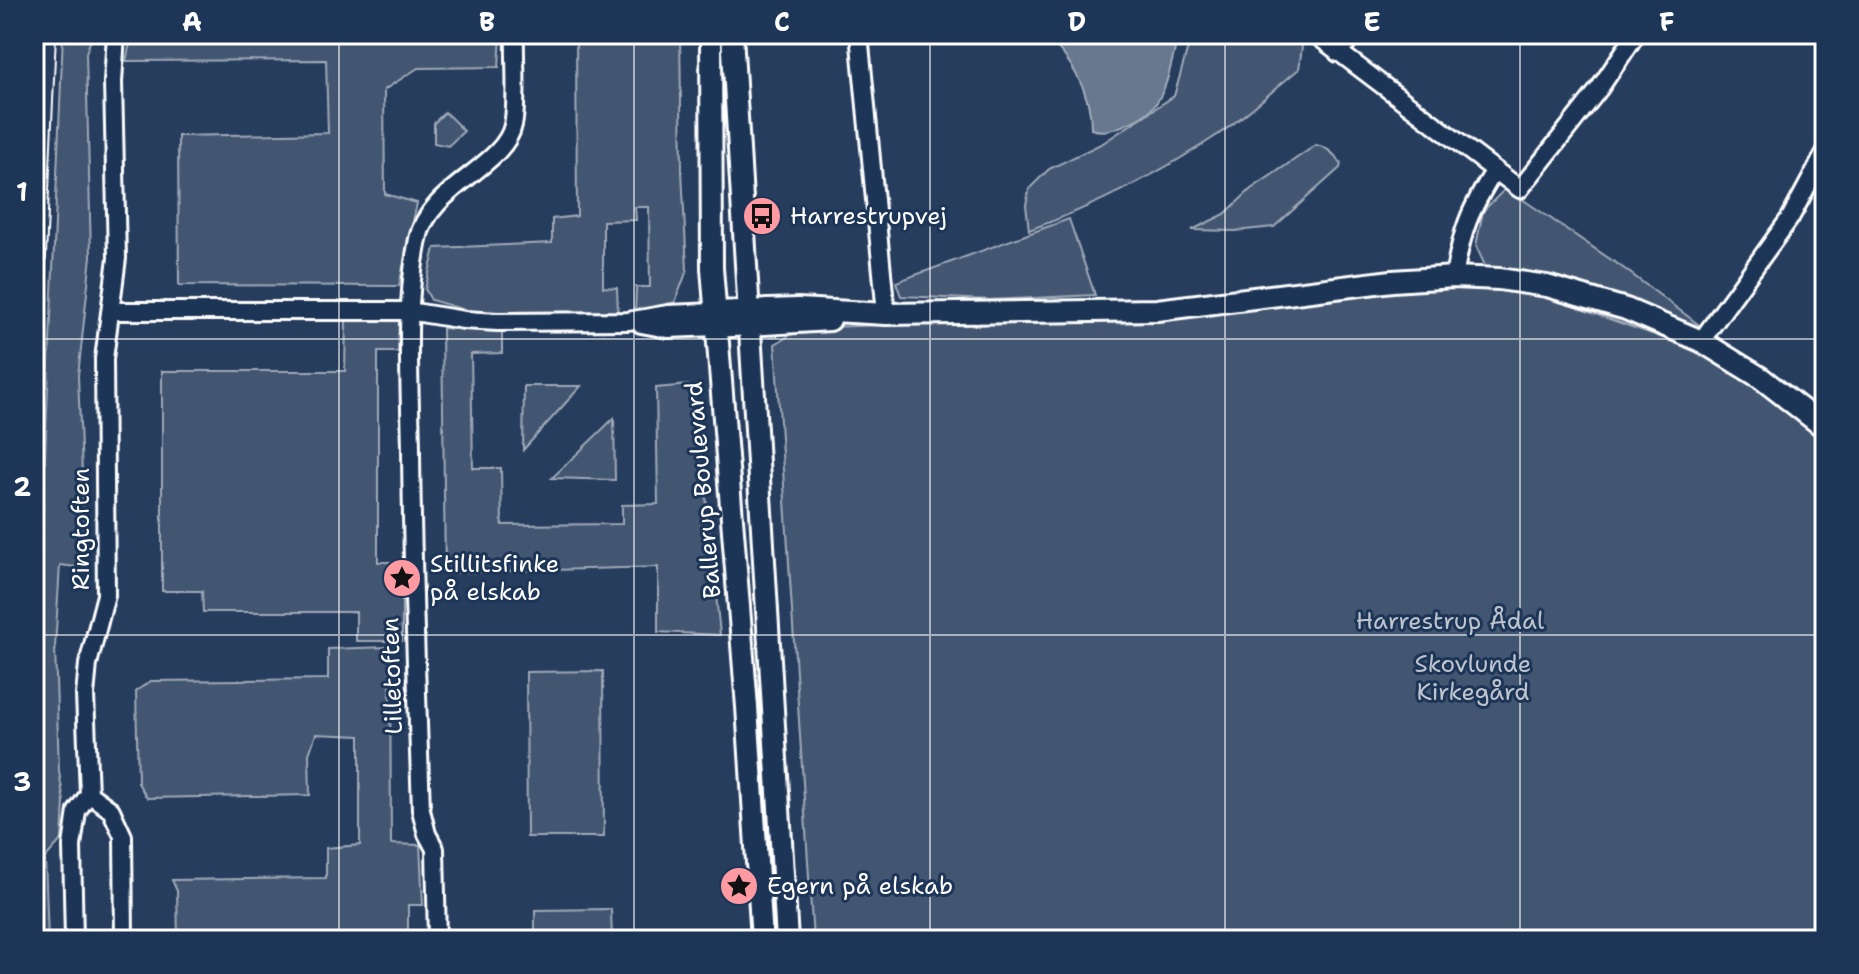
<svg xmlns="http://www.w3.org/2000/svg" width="1859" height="974" font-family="'Shantell Sans',sans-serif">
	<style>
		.green { fill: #425672; stroke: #a0aab8; stroke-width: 2 }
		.water { fill: #67788e; stroke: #a4aebb; stroke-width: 2 }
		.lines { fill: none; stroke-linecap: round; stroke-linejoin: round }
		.minor-casing { stroke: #fff; stroke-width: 22 }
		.tertiary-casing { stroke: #fff; stroke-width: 26 }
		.minor { stroke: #1d3557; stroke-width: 16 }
		.tertiary { stroke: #1d3557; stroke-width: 20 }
		.tram { stroke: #fff; stroke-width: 2 }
		.grid { fill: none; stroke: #fff; stroke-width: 2; stroke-opacity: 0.55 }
		.labels { text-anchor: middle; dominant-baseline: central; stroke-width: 6; stroke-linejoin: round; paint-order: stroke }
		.poi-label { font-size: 24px; fill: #fff; stroke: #1d3557; text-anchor: start }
		.street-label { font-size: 24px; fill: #fff; stroke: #1d3557 }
		.park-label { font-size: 24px; fill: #bdc4ce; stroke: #1d3557 }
		.neatline { fill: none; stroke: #fff; stroke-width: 3 }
		.grid-label { font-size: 26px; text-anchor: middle; font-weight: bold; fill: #fff }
	</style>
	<rect width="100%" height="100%" fill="#263d5e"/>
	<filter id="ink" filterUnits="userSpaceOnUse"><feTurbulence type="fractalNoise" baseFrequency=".0125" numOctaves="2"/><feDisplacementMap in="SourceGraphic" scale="16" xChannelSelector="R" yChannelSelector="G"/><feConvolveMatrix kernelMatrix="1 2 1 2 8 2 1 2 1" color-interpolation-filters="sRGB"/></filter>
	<g filter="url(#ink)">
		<path class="green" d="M 63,34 L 93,34 L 86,53 L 91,256 L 78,376 L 86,568 L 60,565 L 55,647 L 59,771 L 64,802 L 62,839 L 45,858 L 48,940 L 34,940 L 34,717 Z
			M 132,34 L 501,34 L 499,67 L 418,68 L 384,90 L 385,194 L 417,203 L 399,286 L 179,285 L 178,136 L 328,133 L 326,60 L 126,61 Z
			M 576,34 L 680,34 L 682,171 L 687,270 L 675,302 L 635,312 L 636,287 L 650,287 L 649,207 L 635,207 L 636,220 L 603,221 L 603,287 L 617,288 L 618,313 L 472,312 L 431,300 L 425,289 L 435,248 L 552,243 L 552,219 L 577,216 Z
			M 1192,34 L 1298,34 L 1303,39 L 1299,69 C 1273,90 1249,113 1222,132 C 1161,173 1098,205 1029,230 L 1026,205 L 1029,189 L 1049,169 L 1103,143 L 1174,96 Z
			M 445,112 L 464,131 L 448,146 L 434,143 L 434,123 Z
			M 1316,145 C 1327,147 1334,154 1341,163 L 1340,168 L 1274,227 L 1235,231 L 1192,230 L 1225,214 L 1251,189 Z
			M 1506,188 L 1626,270 L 1702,327 L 1607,294 L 1486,268 L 1476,246 L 1483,211 Z
			M 1069,219 L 1095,295 L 990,300 L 901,296 L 896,282 Z
			M 1491,287 L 1544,296 L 1689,347 L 1756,387 L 1825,442 L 1825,940 L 813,940 L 775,344 L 803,328 L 1219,312 L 1422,288 Z
			M 346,319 L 399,319 L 398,352 L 378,352 L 378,562 L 402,562 L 402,641 L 356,641 L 356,612 L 203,612 L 202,591 L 162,591 L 162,371 L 345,371 Z
			M 442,328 L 502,332 L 502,353 L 471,354 L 473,468 L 501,468 L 502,525 L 622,524 L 622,505 L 658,504 L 656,388 L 688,385 L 707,504 L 720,635 L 658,632 L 658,567 L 445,573 Z
			M 524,386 L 581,386 L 523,450 Z
			M 614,418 L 615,480 L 552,478 Z
			M 390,647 L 391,844 L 420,845 L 423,905 L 408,905 L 408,940 L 178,940 L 177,891 L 172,880 L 326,878 L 326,848 L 360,845 L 360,736 L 316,734 L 309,754 L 310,795 L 147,798 L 138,783 L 136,691 L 151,681 L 328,679 L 328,649 Z
			M 603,671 L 604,837 L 527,837 L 526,672 Z
			M 611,909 L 612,940 L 535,940 L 535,910 Z"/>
		<path class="water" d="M 1044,34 L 1179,34 C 1172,56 1169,88 1154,106 C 1147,115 1132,122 1122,126 C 1111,130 1103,133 1091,129 C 1092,93 1070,57 1044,34 Z"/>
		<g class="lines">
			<g class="minor-casing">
				<path id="minor" d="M 859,34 L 886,314
					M 1315,34 L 1520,189 L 1599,89 L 1636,34
					M 1338,53 L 1354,34
					M 1454,277 C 1462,230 1469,211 1495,170
					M 111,311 L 408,311 L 464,320 L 498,322 L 628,321 L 668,314 L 715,312
					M 641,324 L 668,329 L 716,327
					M 1701,341 L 1790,218 L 1825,153
					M 89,794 L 111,810 L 123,836 L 124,940
					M 74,940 L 72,846 L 77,811 L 89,794 L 85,695 L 88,664 L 106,595 L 104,359 L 117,258 L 113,82 L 116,34
					M 437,940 L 435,849 L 427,834 L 421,810 C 417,690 412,571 411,451 C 410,381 404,309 418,239 C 428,188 505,166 513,125 C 518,102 514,59 515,34"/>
			</g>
			<g class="tertiary-casing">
				<path id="tertiary" d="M 711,34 L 712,268 L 747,707 L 762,940
					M 732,34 L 787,940
					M 715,312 L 798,309 L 886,314 L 1157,310 L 1392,281 L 1454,277 L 1499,279 L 1547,286 L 1626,309 L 1701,341 L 1761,378 L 1825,428
					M 716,327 L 830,320"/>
			</g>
			<use href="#minor" class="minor"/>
			<use href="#tertiary" class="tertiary"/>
			<path class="tram" d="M 34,523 L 56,34"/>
		</g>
	</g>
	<path class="grid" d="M 339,34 L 339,940M 634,34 L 634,940M 930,34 L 930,940M 1225,34 L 1225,940M 1520,34 L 1520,940M 34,339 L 1825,339M 34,635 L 1825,635"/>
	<defs>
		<g id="bus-disc" transform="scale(2)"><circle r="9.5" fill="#ff9aa2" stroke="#1d3557"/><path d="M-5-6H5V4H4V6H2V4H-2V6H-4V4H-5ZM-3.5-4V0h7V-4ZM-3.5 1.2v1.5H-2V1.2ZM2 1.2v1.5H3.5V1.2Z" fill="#111"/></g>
		<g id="sight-disc" transform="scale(2)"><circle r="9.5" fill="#ff9aa2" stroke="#1d3557"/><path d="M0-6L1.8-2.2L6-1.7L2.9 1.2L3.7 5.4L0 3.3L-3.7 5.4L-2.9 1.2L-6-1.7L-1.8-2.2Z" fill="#111"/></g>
	</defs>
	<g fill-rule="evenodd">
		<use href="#bus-disc" x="762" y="216"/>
		<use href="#sight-disc" x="402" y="578"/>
		<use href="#sight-disc" x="739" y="886"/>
	</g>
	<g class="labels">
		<g class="poi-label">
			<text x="790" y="216">Harrestrupvej</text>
			<text x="430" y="564">Stillitsfinke<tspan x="430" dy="28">på elskab</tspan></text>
			<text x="767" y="886">Egern på elskab</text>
		</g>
		<g class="street-label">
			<text transform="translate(703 490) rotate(-95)">Ballerup Boulevard</text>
			<text transform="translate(81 529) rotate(-90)">Ringtoften</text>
			<text transform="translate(392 676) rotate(-92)">Lilletoften</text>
		</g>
		<g class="park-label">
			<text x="1450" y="621">Harrestrup Ådal</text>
			<text x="1473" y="664">Skovlunde<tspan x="1473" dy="28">Kirkegård</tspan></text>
		</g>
	</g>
	<rect width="1859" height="974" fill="none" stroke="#1d3557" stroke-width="88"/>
	<rect x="44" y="44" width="1771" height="886" class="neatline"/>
	<g class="grid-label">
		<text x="192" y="31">A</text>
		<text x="487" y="31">B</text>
		<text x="782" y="31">C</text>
		<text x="1077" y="31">D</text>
		<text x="1372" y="31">E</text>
		<text x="1667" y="31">F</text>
		<text x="22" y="201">1</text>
		<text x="22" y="496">2</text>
		<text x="22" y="791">3</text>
	</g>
</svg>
